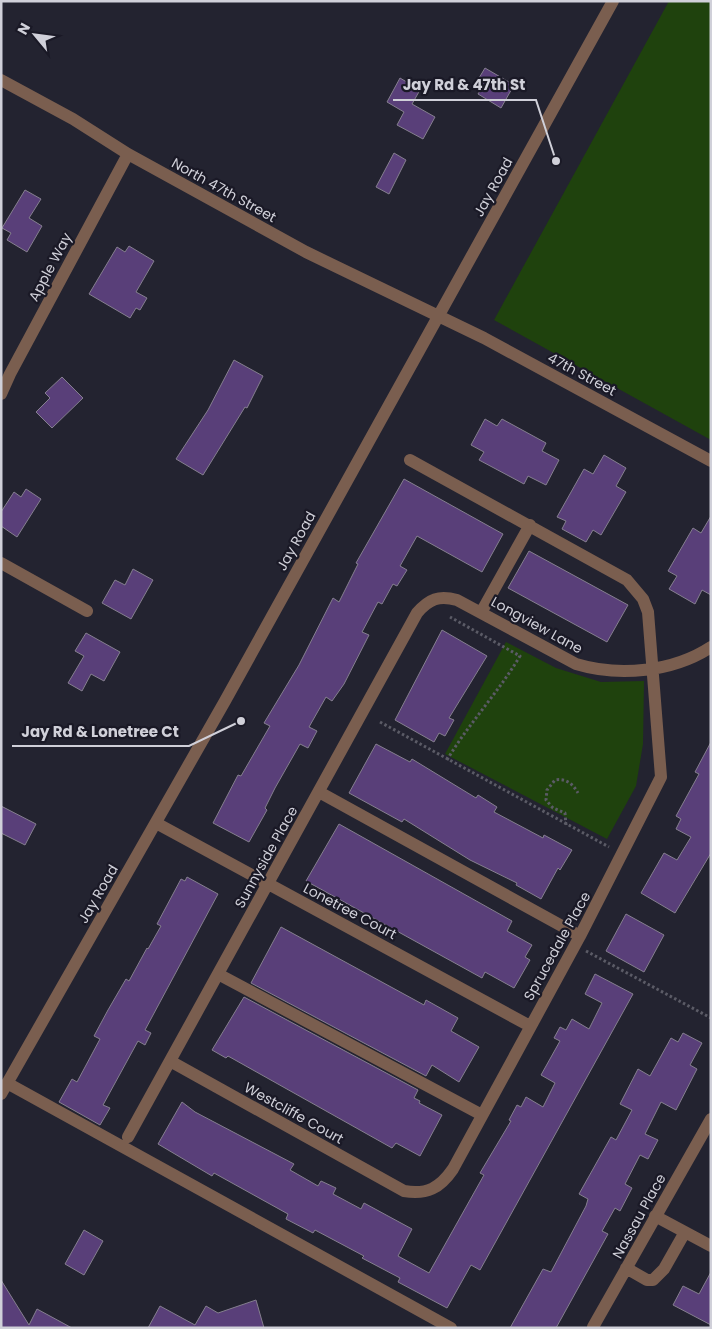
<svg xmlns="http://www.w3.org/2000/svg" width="712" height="1329" font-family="Poppins,sans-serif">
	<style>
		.green { fill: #1f420d }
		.building { fill: #593f79; stroke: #857f8f }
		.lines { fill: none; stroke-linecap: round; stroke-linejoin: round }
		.path { stroke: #5b5b66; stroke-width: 3; stroke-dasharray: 2.5 2.5; stroke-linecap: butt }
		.minor { stroke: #7a5e4f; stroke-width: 12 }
		.labels { text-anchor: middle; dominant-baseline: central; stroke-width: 4.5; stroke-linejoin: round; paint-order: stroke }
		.street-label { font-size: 14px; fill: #d0d0d9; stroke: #1a1926 }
		.leader { fill: none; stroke: #d0d0d9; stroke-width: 2 }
		.callout-dot { fill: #d0d0d9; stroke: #1a1926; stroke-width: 2 }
		.callout-label { font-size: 15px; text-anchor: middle; font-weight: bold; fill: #d0d0d9; stroke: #1a1926; stroke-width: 4.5; stroke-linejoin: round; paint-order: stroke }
	</style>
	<rect width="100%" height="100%" fill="#232330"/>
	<path class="green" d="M 669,1 L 711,1 L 711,440 L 494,320 Z
		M 506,642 L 556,668 L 601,682 L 644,681 L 643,744 L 636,786 L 607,839 L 445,754 Z"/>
	<path class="building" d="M 485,68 L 514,85 L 501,108 L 478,94 L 482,87 L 476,83 Z
		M 400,78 L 420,90 L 412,104 L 435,117 L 423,139 L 397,125 L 404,112 L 387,102 Z
		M 394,153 L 406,160 L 389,194 L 376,187 Z
		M 25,190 L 41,199 L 29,218 L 42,226 L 27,252 L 7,240 L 11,233 L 2,228 Z
		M 129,246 L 154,261 L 136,292 L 147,298 L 140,310 L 136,308 L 130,318 L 89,294 L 117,247 L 125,252 Z
		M 234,360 L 263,376 L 247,408 L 245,407 L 203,475 L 176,459 L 208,410 Z
		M 62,377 L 83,398 L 52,428 L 36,412 L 50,398 L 45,393 Z
		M 485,419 L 497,426 L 502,419 L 546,443 L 542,451 L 559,460 L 546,485 L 528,476 L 524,484 L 479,460 L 484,452 L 471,445 Z
		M 604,455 L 626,468 L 616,486 L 626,492 L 601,535 L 593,530 L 586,542 L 562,529 L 566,521 L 557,517 L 584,469 L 593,474 Z
		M 404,479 L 503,534 L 482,572 L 417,536 L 400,566 L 407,570 L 397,586 L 393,584 L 382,604 L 378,602 L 362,632 L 369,635 L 344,684 L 332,701 L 326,697 L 309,727 L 317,731 L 308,748 L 300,744 L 275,788 L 265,808 L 267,810 L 249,842 L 213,823 L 238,775 L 241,776 L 270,726 L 264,723 L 299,665 L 333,598 L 339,602 L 358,564 L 356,563 Z
		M 26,489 L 41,499 L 17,537 L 1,526 L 1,512 L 14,492 L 21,497 Z
		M 711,516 L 711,595 L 702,590 L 695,604 L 669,589 L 677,576 L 668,571 L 693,528 L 701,533 Z
		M 529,551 L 628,605 L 607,642 L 508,588 Z
		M 133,569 L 153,580 L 131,619 L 102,603 L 115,580 L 125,585 Z
		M 442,630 L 487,656 L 449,718 L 454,720 L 445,736 L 439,733 L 434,742 L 395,720 Z
		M 86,633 L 120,652 L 104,681 L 91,674 L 82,691 L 68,683 L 84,656 L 75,651 Z
		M 711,742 L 711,853 L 675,913 L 641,893 L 664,853 L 677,860 L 691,837 L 676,829 L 681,819 L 676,816 L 699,774 L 695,772 Z
		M 376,744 L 410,762 L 412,759 L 476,798 L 478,795 L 497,807 L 494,812 L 543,838 L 544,835 L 572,850 L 560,870 L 558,868 L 541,899 L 516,885 L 517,883 L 470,860 L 404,819 L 402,822 L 349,793 Z
		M 1,806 L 36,824 L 25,845 L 1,833 Z
		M 339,824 L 512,921 L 507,931 L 532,945 L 525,957 L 530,960 L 514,988 L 485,972 L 482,978 L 306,881 Z
		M 187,877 L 218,894 L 145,1030 L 151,1033 L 145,1045 L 138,1041 L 103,1105 L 110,1108 L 100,1125 L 59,1102 L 72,1079 L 77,1082 L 100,1039 L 94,1036 L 108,1010 L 126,979 L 129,981 L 147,948 L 148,949 L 161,926 L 157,924 L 181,879 L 185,881 Z
		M 626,914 L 664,935 L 644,972 L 606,951 Z
		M 281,927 L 424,1005 L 426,1000 L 458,1018 L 451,1031 L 479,1047 L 459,1082 L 432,1065 L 426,1076 L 251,983 Z
		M 595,974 L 633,994 L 480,1270 L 471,1265 L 447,1308 L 398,1282 L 400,1278 L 362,1258 L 364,1256 L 315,1230 L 313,1233 L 286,1219 L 288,1214 L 214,1173 L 212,1176 L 158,1144 L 182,1102 L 195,1112 L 294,1164 L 290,1170 L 318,1186 L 321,1181 L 336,1188 L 333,1194 L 361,1209 L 364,1203 L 412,1229 L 398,1256 L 429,1273 L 484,1175 L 480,1173 L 511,1121 L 509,1120 L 517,1105 L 521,1107 L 526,1097 L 543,1107 L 555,1083 L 541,1075 L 560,1041 L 554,1038 L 560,1027 L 566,1030 L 572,1019 L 589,1029 L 602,1003 L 585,994 Z
		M 244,997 L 418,1090 L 414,1098 L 420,1101 L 419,1103 L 442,1115 L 420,1156 L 396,1143 L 392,1148 L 228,1056 L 226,1058 L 212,1050 Z
		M 683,1033 L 702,1043 L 690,1065 L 697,1069 L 676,1110 L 661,1102 L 645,1134 L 658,1140 L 648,1159 L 640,1155 L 625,1184 L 632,1188 L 620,1211 L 615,1208 L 602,1231 L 608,1234 L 556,1328 L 510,1328 L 543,1269 L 551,1272 L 586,1206 L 588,1199 L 579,1194 L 611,1137 L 616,1140 L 632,1110 L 620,1104 L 638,1069 L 650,1076 L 671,1038 L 678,1042 Z
		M 84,1230 L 103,1241 L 84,1275 L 65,1264 Z
		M 711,1272 L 711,1325 L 673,1305 L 683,1286 L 699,1294 Z
		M 1,1280 L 29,1325 L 37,1309 L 72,1328 L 1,1328 Z
		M 256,1300 L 264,1328 L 148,1328 L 160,1306 L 195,1325 L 206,1306 L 218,1313 Z"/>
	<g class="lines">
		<path class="path" d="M 380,722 L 609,847
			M 447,760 C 469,723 498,693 520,656 L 450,617
			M 566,825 L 565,813 L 553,808 L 546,800 L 547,790 L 555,780 C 566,778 573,784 578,793
			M 586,951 L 711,1018"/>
		<path class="minor" d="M 1,80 L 73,119 L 128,154 L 306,252 L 484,338 L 711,461
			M 1,394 L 10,374 L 128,154
			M 1,563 L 87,611
			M 482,611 L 530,525
			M 319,792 L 580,936
			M 156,823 L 530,1026
			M 218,974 L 482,1115
			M 170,1061 L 404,1191 C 427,1195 440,1188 453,1169 L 580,936 L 661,777 L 648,612 L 643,599 L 627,580 L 410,460
			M 7,1083 L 451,1328
			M 1,1094 L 225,701 L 613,1
			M 128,1137 L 417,613 C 429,599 439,595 457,600 L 576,664 C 619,677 673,672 711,647
			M 655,1216 L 711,1246
			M 626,1268 L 647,1280 L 653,1280 L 664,1269 L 685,1232
			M 593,1327 L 711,1119"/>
	</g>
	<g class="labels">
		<g class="street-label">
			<text transform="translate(493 187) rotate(-61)">Jay Road</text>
			<text transform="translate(224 190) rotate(29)">North 47th Street</text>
			<text transform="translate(50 267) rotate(-62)">Apple Way</text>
			<text transform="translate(582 374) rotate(28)">47th Street</text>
			<text transform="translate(296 541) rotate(-61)">Jay Road</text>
			<text transform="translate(537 625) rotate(29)">Longview Lane</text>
			<text transform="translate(266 857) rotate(-61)">Sunnyside Place</text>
			<text transform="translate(98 894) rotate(-60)">Jay Road</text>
			<text transform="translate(350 911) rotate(28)">Lonetree Court</text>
			<text transform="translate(557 946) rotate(-61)">Sprucedale Place</text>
			<text transform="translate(294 1113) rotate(29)">Westcliffe Court</text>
			<text transform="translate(639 1216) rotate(-61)">Nassau Place</text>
		</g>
	</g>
	<path class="leader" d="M556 161L536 100H393M241 721L189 746H12"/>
	<g class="callout-dot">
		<circle cx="556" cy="161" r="5"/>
		<circle cx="241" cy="721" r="5"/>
	</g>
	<g class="callout-label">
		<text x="464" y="90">Jay Rd &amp; 47th St</text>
		<text x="100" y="737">Jay Rd &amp; Lonetree Ct</text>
	</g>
	<rect width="712" height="1329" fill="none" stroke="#d0d0d9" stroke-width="5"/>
	<g transform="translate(35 35) rotate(299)" stroke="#1a1926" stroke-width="4" paint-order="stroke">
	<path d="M0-4L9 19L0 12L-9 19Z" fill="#d0d0d9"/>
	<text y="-8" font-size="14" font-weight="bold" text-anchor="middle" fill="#d0d0d9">N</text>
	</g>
</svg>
